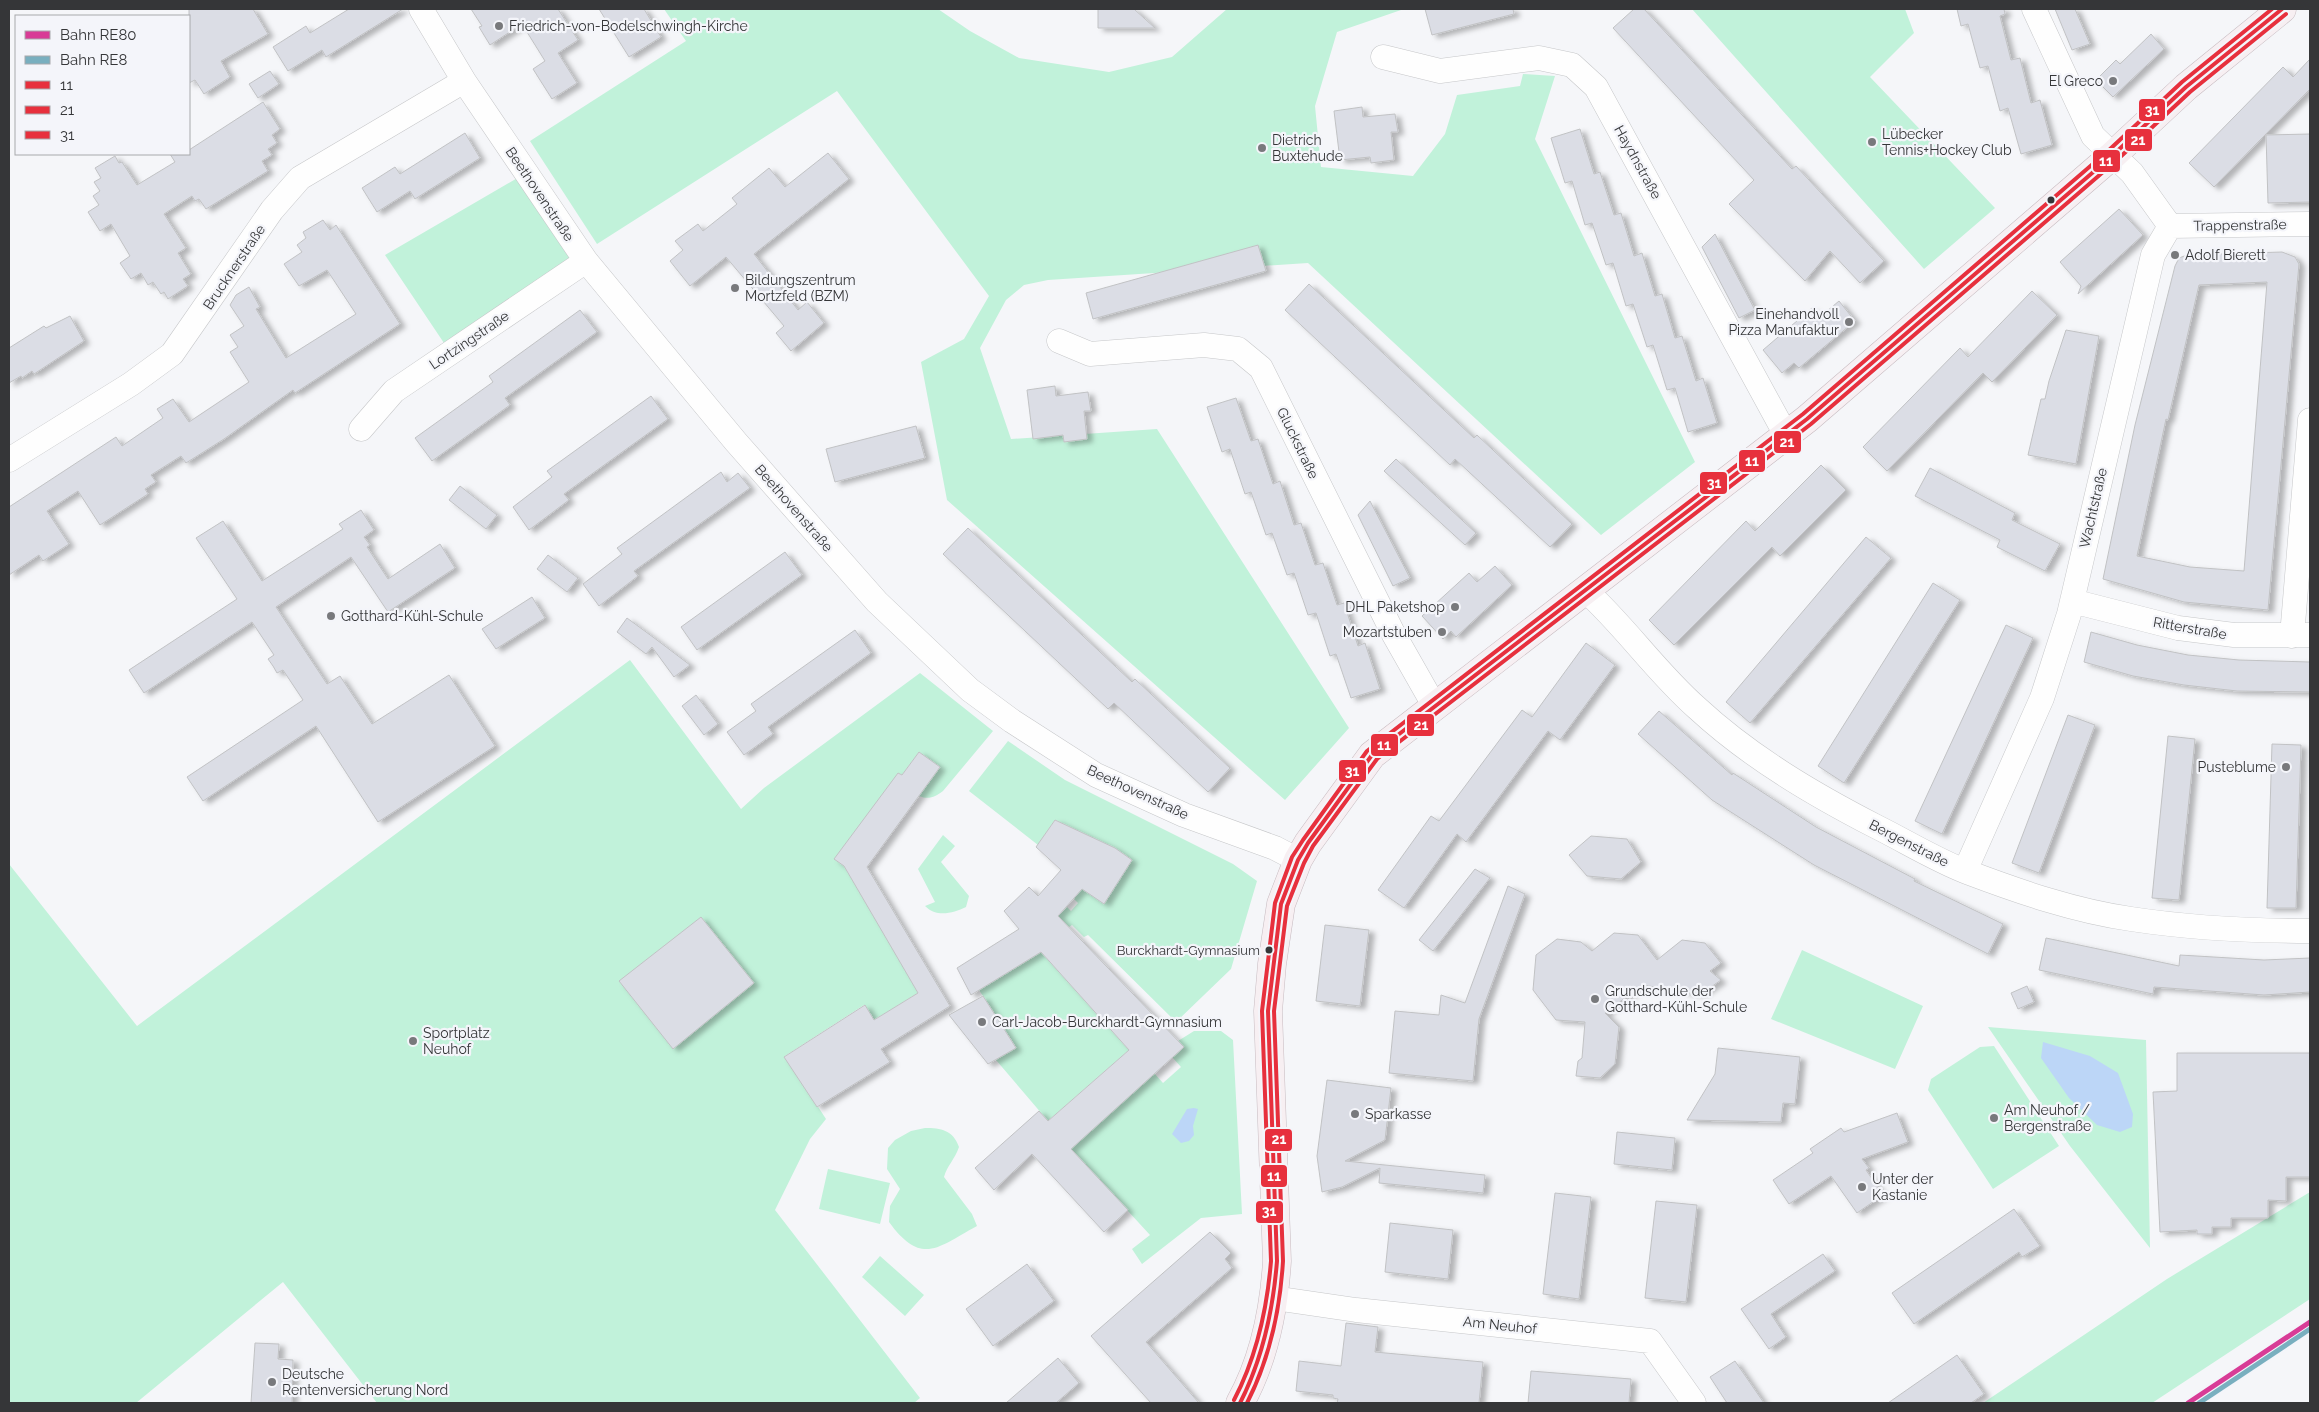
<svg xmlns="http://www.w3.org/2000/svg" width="2319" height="1412" viewBox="0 0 2319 1412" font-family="Raleway,sans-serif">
  <defs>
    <filter id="shadow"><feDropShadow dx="5.5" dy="3" stdDeviation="2.5" flood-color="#0004"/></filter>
  </defs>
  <rect width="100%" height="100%" fill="#f5f6f9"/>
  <path fill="#c1f2da" d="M664 9H938L970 31 1019 58 1109 72 1172 57 1227 9H1404L1337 32 1315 106 1321 167 1413 176 1445 134 1457 95 1520 86 1523 74 1555 76 1535 139 1695 462 1601 535 1308 263 1048 280 1024 285 1006 300 980 348 1011 439 1157 429 1349 728 1285 800 947 500 921 362 964 339 989 296 837 91 597 244 530 141 686 41Z
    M1692 9H1905L1914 33 1870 77 1995 208 1924 269Z
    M526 173 586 261 450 352 385 255Z
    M630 660 741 809 764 788 920 673 993 731 943 791C935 797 929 800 919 796L940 767 919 752 902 775 898 773 860 877 918 993 874 1020 864 1005 785 1056 826 1119 810 1139 775 1210 920 1398 914 1403H377L283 1282 136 1403H9V864L137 1026Z
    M1008 741 1065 780 1233 864 1257 881 1231 969 1176 1022 1088 935 1084 937 1072 925 1069 927 1058 916 1067 907 1071 911 1078 903 1074 899 1082 888 1104 903 1132 860 1115 848 1055 820 1038 845 969 791Z
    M943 835 955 846 941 862 969 896 966 907C953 913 937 918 925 906L935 902 918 869Z
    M1802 950 1923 1006 1895 1069 1771 1019Z
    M1041 952 1129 1050 1048 1121 996 1060 1016 1047 979 990Z
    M1988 1027 2146 1040 2150 1248 2070 1146Z
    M1194 1031H1221L1233 1040 1242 1214 1201 1218 1142 1264 1132 1249 1150 1235 1071 1149 1154 1073 1163 1083 1181 1067 1172 1057 1184 1047 1178 1041Z
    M1994 1046 2059 1146 1993 1189 1928 1090 1931 1079 1980 1047Z
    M925 1128C941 1128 953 1130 959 1147 955 1159 947 1166 944 1177L972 1214 977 1226C938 1247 922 1267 889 1222L890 1206 900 1189 887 1169 888 1148 895 1140 911 1131Z
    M828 1169 890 1183 880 1224 819 1209Z
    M2310 1192V1299L2152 1403H1983L2167 1279Z
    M880 1256 924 1295 905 1316 862 1277Z"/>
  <path fill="#bcd6f7" d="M2043 1042 2090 1056 2118 1073 2133 1114 2132 1127 2120 1132 2097 1125 2069 1098 2041 1058Z
    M1194 1108 1198 1109 1193 1126 1194 1135 1189 1141 1181 1143 1172 1134 1187 1109Z"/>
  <path fill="#dbdde5" stroke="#c1c2c4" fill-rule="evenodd" filter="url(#shadow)" d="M189 9H253L268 34 221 61 230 77 204 94 195 80 189 83Z
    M349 9H403L326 57 322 50 288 71 273 47 306 26 310 33Z
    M471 9H558L578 40 558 53 577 83 552 99 533 69 545 61 522 24 490 45 479 27 482 26Z
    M599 9H644L661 37 629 57Z
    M1098 9H1134L1155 28H1098Z
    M1425 9H1513L1514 14 1432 35Z
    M1634 9H1644L1792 169 1796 166 1884 261 1860 283 1830 251 1805 281 1729 204 1754 180 1613 28Z
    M1957 9H2004L2005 14 2000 16 2011 60 2020 58 2031 103 2040 100 2052 145 2021 154 2008 108 2000 111 1988 66 1980 68 1968 24 1961 26Z
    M2055 9H2075L2090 44 2072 50Z
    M2151 34 2164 49 2113 97 2096 80 2116 60 2120 64Z
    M2310 59V89L2214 187 2189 163 2283 67 2293 77Z
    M270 71 279 84 258 98 249 84Z
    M263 102 280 129 272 135 277 143 268 149 272 155 262 161 268 171 206 209 199 199 195 201 192 196 164 214 186 248 178 253 191 274 183 279 188 286 168 299 164 292 161 294 153 282 148 285 141 273 131 279 120 263 130 256 111 224 100 231 88 212 99 205 93 196 100 191 94 182 101 178 95 168 115 156 119 163 122 162 137 185 175 162 170 154H189V150Z
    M1362 107 1363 117 1395 114 1398 132H1391L1394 160 1371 163 1370 157 1340 160 1334 111Z
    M1580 129 1594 174 1600 172 1614 215 1621 213 1634 256 1642 253 1655 296 1662 294 1675 338 1682 336 1696 381 1703 378 1717 423 1688 432 1675 388 1667 390 1653 345 1647 347 1633 304 1626 306 1613 263 1606 265 1592 223 1585 225 1572 181 1565 183 1551 138Z
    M465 133 480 158 415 199 410 191 377 212 362 188 395 167 400 174Z
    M2310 134V202L2268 203 2266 135Z
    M828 153 849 179 754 254 798 310 807 302 824 323 791 351 776 333 784 326 726 257 690 286 670 261 683 250 675 241 698 224 703 231 737 204 732 198 769 168 785 187Z
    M2119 209 2143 235 2078 294 2081 286 2060 262Z
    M323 220 330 230 336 225 400 324 295 393 293 390 224 439 186 463 181 456 151 475 156 482 145 489 148 494 100 525 78 491 47 511 69 544 43 561 39 555 9 575V507L116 437 122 446 163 418 157 409 173 399 189 422 249 382 230 352 238 347 230 335 244 326 230 305 236 295 249 287 260 307 256 309 286 358 356 314 327 270 299 286 284 264 302 252 297 245 306 238 303 232Z
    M1715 234 1755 310 1739 318 1702 247Z
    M1258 245 1266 271 1093 319 1086 293Z
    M2282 252 2295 257 2299 264 2268 610 2184 602 2103 579 2135 425 2175 266 2179 258 2187 255ZM2267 282 2244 571 2190 567 2137 556 2166 419 2168 420 2199 285Z
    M1309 284 1474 438 1477 435 1572 524 1550 547 1455 459 1450 465 1285 310Z
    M2032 291 2057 315 1992 382 1983 373 1887 471 1863 447 1960 348 1968 357Z
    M1839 301 1855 321 1799 368 1794 363 1782 373 1763 350 1812 308 1820 317Z
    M580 310 597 332 505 398 510 405 432 461 415 438 493 382 489 376Z
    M70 316 84 341 34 374 32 371 22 378 21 376 9 383V348L44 326 46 328Z
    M2066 330 2099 336 2076 464 2028 455 2041 399H2045L2049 381Z
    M1055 386 1056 396 1088 392 1091 411H1084L1087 439 1064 442 1063 435 1033 439 1027 390Z
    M651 396 668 419 564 494 569 500 529 530 513 507 552 477 547 471Z
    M1236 398 1251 441 1258 439 1273 484 1280 481 1294 525 1301 523 1315 565 1323 563 1337 605 1344 603 1358 646 1365 643 1380 689 1351 698 1336 654 1330 656 1316 613 1308 615 1294 573 1287 575 1272 533 1266 535 1251 492 1245 494 1230 449 1222 452 1207 407Z
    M916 426 925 458 835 482 826 449Z
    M1396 459 1476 533 1465 545 1384 471Z
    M1821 465 1846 490 1780 556 1772 547 1674 645 1649 620 1746 521 1755 531Z
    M1930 468 2015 513 2012 520 2060 544 2045 571 1997 547 2000 540 1915 496Z
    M721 472 727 482 738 473 750 488 634 571 638 576 599 606 583 584 622 554 617 548Z
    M460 486 497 515 486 529 449 500Z
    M1370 501 1410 578 1393 586 1358 515Z
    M361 510 374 530 364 537 370 545 367 547 388 579 440 544 455 568 388 612 351 557 276 607 327 684 340 676 372 724 449 675 495 746 378 822 316 726 203 801 187 777 303 700 283 670 277 673 273 666 268 659 274 655 252 622 144 693 129 670 237 599 196 538 223 521 262 581 343 529 339 524Z
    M968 528 1132 682 1135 679 1230 768 1208 792 1114 703 1108 709 943 554Z
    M1866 537 1891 558 1750 723 1726 702Z
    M785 552 802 575 697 650 681 627Z
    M548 555 578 578 567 592 537 569Z
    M1495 566 1512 585 1456 637 1451 631 1443 639 1422 616 1469 573 1477 582Z
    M1933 583 1960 600 1844 783 1818 766Z
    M532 597 545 618 496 649 482 629Z
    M627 618 657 640 690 665 674 677 652 647 646 654 617 632Z
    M2006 625 2033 638 1942 834 1915 821Z
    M855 630 871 653 768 727 773 734 744 755 727 732 756 711 751 704Z
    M2091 632 2137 645 2188 655 2239 660 2310 662V692L2237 691 2184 685 2133 676 2084 662Z
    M1586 643 1615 665 1560 740 1548 731 1466 842 1457 834 1404 908 1378 890 1431 816 1439 821 1522 710 1532 717Z
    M696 695 718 724 704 735 682 706Z
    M1659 711 1732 775 1733 773 1816 827 1915 879 1914 881 2003 924 1988 954 1814 865 1712 800 1638 734Z
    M2068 715 2095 725 2039 873 2012 863Z
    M2168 736 2195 739 2179 900 2152 898Z
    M2272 744 2301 745 2296 908H2267Z
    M919 752 940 767 867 867 950 1006 881 1049 890 1062 817 1107 784 1057 865 1005 874 1020 918 993 844 866 834 859 898 773 902 775Z
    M1055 820 1115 848 1132 860 1104 904 1082 889 1058 916 1184 1047 1071 1149 1128 1210 1104 1232 1032 1154 994 1190 975 1168 1039 1111 1048 1121 1129 1050 1041 952 971 995 957 968 1019 929 1004 911 1029 887 1038 896 1061 870 1036 847Z
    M1591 836 1627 839 1641 862 1621 879 1587 876 1569 855Z
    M1475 869 1490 878 1433 951 1419 940Z
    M1508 886 1525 894 1479 1019 1473 1081 1389 1073 1395 1011 1439 1015 1441 995 1465 1003Z
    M701 917 754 983 673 1049 619 981Z
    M1325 925 1369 930 1360 1006 1316 1001Z
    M1614 933 1638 935 1657 960 1682 940 1705 943 1721 963 1710 971 1721 980 1701 994 1642 985 1605 1013 1619 1027 1615 1064 1600 1078 1576 1076 1578 1061 1582 1058 1585 1022 1556 1020 1533 990 1536 955 1557 939 1581 942 1592 951Z
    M2046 938 2179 966 2180 955 2264 960 2310 958V992L2264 995 2154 987 2153 994 2039 970Z
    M2027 986 2034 1002 2018 1009 2011 993Z
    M983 996 1016 1048 988 1064 949 1015Z
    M1718 1048 1800 1057 1795 1104 1783 1103 1781 1122 1687 1120 1715 1074Z
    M2177 1053H2310V1177H2286V1201L2268 1200V1218H2231V1227H2212V1234H2197V1230L2160 1232 2153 1092 2177 1091Z
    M1327 1080 1391 1088 1385 1140 1345 1161 1485 1175 1483 1193 1379 1183 1380 1168 1342 1187 1322 1192 1317 1156Z
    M1897 1113 1908 1142 1862 1159 1869 1168 1866 1170 1883 1195 1857 1213 1831 1176 1789 1204 1773 1180 1813 1153 1810 1149 1841 1128 1844 1132Z
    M1617 1132 1675 1138 1672 1170 1614 1164Z
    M1555 1193 1591 1197 1579 1299 1543 1294Z
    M1656 1201 1697 1205 1686 1302 1645 1298Z
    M2014 1209 2040 1246 2022 1257 2019 1252 1914 1324 1892 1293Z
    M1390 1223 1453 1230 1448 1279 1385 1272Z
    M1210 1232 1231 1253 1225 1259 1232 1268 1146 1342 1199 1403H1151L1091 1336Z
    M1823 1254 1835 1271 1771 1314 1786 1337 1769 1349 1741 1309Z
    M1027 1264 1054 1301 993 1346 966 1309Z
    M1346 1323 1378 1327 1375 1352 1483 1362 1479 1403H1337L1338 1399 1333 1398V1395L1296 1391 1299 1361 1341 1366Z
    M255 1343 279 1344 278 1359 293 1360 292 1403H251Z
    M1957 1355 1984 1394 1971 1403H1888Z
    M1058 1358 1079 1383 1056 1403H1006Z
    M1735 1361 1764 1403H1727L1710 1377Z
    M1531 1371 1631 1379 1629 1403H1528Z"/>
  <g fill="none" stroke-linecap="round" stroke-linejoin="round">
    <defs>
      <path id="minor" d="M421 9 464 81 586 261 736 442 877 602 970 690 1012 721 1096 775 1184 815 1275 848 1298 860
        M2034 9 2093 136 2132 173 2170 226
        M1383 57 1440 71 1539 58 1572 65 1596 87 1786 435
        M2170 226 2310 224
        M1059 341 1090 354 1204 345 1238 349 1261 368 1393 633 1435 707
        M361 429 394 391 586 261
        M9 460 131 384 172 354 272 210 300 178 464 81
        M1585 590C1625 626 1656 672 1697 708 1750 757 1813 794 1877 827 1907 842 1936 860 1967 872 2020 892 2075 911 2131 919 2190 928 2251 931 2310 931
        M2072 601 2178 628 2234 635H2310
        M2292 636 2310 420
        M1965 871 2042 698 2069 614 2153 255 2170 226
        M1274 1298 1356 1310 1650 1341 1694 1403"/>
      <path id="major" d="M1240 1403C1264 1360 1274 1310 1277 1261L1268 1011 1272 964 1281 904 1298 860 1308 843 1372 755 1807 419 2113 155 2186 87 2282 9"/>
    </defs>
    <use href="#minor" stroke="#c6c7c9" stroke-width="25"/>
    <use href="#major" stroke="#c7bbc0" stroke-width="29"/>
    <use href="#minor" stroke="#fefefe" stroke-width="24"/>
    <use href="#major" stroke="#f7eff2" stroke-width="28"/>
    <defs>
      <path id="bus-1" d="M1240 1403C1263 1358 1273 1311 1277 1261L1268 1011 1281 904 1298 860 1308 843 1372 755 1807 419 2113 155 2186 87 2282 9"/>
      <path id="bus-2" d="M1247 1403C1270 1358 1280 1311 1283 1261L1274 1011 1287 906 1304 863 1313 846 1377 759 1811 424 2117 160 2190 92 2286 14"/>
      <path id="bus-3" d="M1234 1400C1257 1356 1267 1310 1271 1261L1262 1011 1275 903 1292 857 1303 840 1367 751 1803 414 2109 150 2182 82 2272 9"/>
    </defs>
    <use href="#bus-1" stroke="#f4f5fa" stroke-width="8"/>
    <use href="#bus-2" stroke="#f4f5fa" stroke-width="8"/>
    <use href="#bus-3" stroke="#f4f5fa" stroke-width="8"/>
    <use href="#bus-1" stroke="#e7303d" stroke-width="4"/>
    <use href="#bus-2" stroke="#e7303d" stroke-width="4"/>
    <use href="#bus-3" stroke="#e7303d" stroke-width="4"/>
    <defs>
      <path id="rail-1" d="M2188 1403 2310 1322"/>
      <path id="rail-2" d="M2199 1403 2310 1329"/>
    </defs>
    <use href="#rail-1" stroke="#f4f5fa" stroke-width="9"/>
    <use href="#rail-2" stroke="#f4f5fa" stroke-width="9"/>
    <use href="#rail-1" stroke="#d83c96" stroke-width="5"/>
    <use href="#rail-2" stroke="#79afbf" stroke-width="5"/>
  </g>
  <g fill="#78797c" stroke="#f4f5fa" stroke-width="2">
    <circle cx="499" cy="26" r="5"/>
    <circle cx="2113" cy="81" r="5"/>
    <circle cx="1872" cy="142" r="5"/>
    <circle cx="1262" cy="148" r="5"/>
    <circle cx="2175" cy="255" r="5"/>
    <circle cx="735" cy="288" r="5"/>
    <circle cx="1849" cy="322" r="5"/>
    <circle cx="1455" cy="607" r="5"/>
    <circle cx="331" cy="616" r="5"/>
    <circle cx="1442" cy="632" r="5"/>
    <circle cx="2286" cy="767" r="5"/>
    <circle cx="1595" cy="999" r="5"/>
    <circle cx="982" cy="1022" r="5"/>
    <circle cx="413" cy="1041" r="5"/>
    <circle cx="1355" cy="1114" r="5"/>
    <circle cx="1994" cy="1118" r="5"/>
    <circle cx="1862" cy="1187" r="5"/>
    <circle cx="272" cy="1382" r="5"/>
  </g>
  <g fill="#353638" stroke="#f4f5fa" stroke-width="2">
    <circle cx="2051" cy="200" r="4.5"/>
    <circle cx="1269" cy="950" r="4.5"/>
  </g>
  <g text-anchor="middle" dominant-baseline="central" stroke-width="4.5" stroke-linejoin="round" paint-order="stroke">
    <g font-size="13" fill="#353638" stroke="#f4f5fa" text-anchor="end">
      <text x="1260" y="950">Burckhardt-Gymnasium</text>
    </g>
    <g font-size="14" fill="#353638" stroke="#f4f5fa" text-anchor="start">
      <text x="509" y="26">Friedrich-von-Bodelschwingh-Kirche</text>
      <text x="2103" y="81" text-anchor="end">El Greco</text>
      <text x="1882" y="134">Lübecker<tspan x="1882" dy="16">Tennis+Hockey Club</tspan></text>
      <text x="1272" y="140">Dietrich<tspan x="1272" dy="16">Buxtehude</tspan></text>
      <text x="2185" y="255">Adolf Bierett</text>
      <text x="745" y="280">Bildungszentrum<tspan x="745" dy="16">Mortzfeld (BZM)</tspan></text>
      <text x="1839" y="314" text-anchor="end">Einehandvoll<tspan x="1839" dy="16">Pizza Manufaktur</tspan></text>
      <text x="1445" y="607" text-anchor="end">DHL Paketshop</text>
      <text x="341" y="616">Gotthard-Kühl-Schule</text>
      <text x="1432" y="632" text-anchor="end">Mozartstuben</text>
      <text x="2276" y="767" text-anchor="end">Pusteblume</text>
      <text x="1605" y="991">Grundschule der<tspan x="1605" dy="16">Gotthard-Kühl-Schule</tspan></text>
      <text x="992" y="1022">Carl-Jacob-Burckhardt-Gymnasium</text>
      <text x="423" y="1033">Sportplatz<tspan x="423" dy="16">Neuhof</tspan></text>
      <text x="2004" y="1110">Am Neuhof /<tspan x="2004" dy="16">Bergenstraße</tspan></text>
      <text x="1365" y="1114">Sparkasse</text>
      <text x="1872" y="1179">Unter der<tspan x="1872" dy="16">Kastanie</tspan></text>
      <text x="282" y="1374">Deutsche<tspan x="282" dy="16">Rentenversicherung Nord</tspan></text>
    </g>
    <g font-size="14" fill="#353638" stroke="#f4f5fa">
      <text transform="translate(1638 162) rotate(61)">Haydnstraße</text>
      <text transform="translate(540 194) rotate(56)">Beethovenstraße</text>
      <text transform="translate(2240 225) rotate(-1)">Trappenstraße</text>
      <text transform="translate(234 267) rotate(-56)">Brucknerstraße</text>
      <text transform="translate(469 340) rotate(-34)">Lortzingstraße</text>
      <text transform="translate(1298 443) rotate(64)">Gluckstraße</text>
      <text transform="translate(794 508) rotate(49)">Beethovenstraße</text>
      <text transform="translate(2093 508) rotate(-77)">Wachtstraße</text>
      <text transform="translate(2190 628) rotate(10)">Ritterstraße</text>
      <text transform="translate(1138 792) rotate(25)">Beethovenstraße</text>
      <text transform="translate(1909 843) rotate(27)">Bergenstraße</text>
      <text transform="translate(1500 1325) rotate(6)">Am Neuhof</text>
    </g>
  </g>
  <g stroke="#f4f5fa" stroke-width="2">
    <rect x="2138" y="98" width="28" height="24" rx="5" fill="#e7303d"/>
    <rect x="2124" y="128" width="29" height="24" rx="5" fill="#e7303d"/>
    <rect x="2092" y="149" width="29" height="24" rx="5" fill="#e7303d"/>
    <rect x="1773" y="430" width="29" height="24" rx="5" fill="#e7303d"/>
    <rect x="1738" y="449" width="28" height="24" rx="5" fill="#e7303d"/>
    <rect x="1699" y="471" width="29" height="24" rx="5" fill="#e7303d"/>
    <rect x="1406" y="713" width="29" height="24" rx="5" fill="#e7303d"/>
    <rect x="1370" y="733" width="29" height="24" rx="5" fill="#e7303d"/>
    <rect x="1338" y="759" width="29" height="24" rx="5" fill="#e7303d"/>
    <rect x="1264" y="1128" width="29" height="24" rx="5" fill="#e7303d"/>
    <rect x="1260" y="1164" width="28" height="24" rx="5" fill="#e7303d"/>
    <rect x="1255" y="1200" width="29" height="24" rx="5" fill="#e7303d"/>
  </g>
  <g font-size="14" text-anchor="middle" font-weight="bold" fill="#fff">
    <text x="2152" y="115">31</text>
    <text x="2138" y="145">21</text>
    <text x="2106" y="166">11</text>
    <text x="1787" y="447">21</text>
    <text x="1752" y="466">11</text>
    <text x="1714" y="488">31</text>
    <text x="1421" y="730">21</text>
    <text x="1384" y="750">11</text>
    <text x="1352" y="776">31</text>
    <text x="1279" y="1144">21</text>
    <text x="1274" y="1181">11</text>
    <text x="1269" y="1216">31</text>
  </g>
  <rect width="2319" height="1412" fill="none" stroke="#353638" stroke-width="20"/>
  <rect x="15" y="15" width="175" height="140" fill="#f4f5fa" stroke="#a8a9ac"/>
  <rect x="25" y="31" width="25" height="8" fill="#d83c96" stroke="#a8a9ac"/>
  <text x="60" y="40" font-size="15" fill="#353638">Bahn RE80</text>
  <rect x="25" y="56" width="25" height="8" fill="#79afbf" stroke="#a8a9ac"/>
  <text x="60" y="65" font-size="15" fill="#353638">Bahn RE8</text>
  <rect x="25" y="81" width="25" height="8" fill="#e7303d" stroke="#a8a9ac"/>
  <text x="60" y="90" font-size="15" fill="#353638">11</text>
  <rect x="25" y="106" width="25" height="8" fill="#e7303d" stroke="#a8a9ac"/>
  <text x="60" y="115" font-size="15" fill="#353638">21</text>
  <rect x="25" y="131" width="25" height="8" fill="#e7303d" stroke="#a8a9ac"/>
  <text x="60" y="140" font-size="15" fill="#353638">31</text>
</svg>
